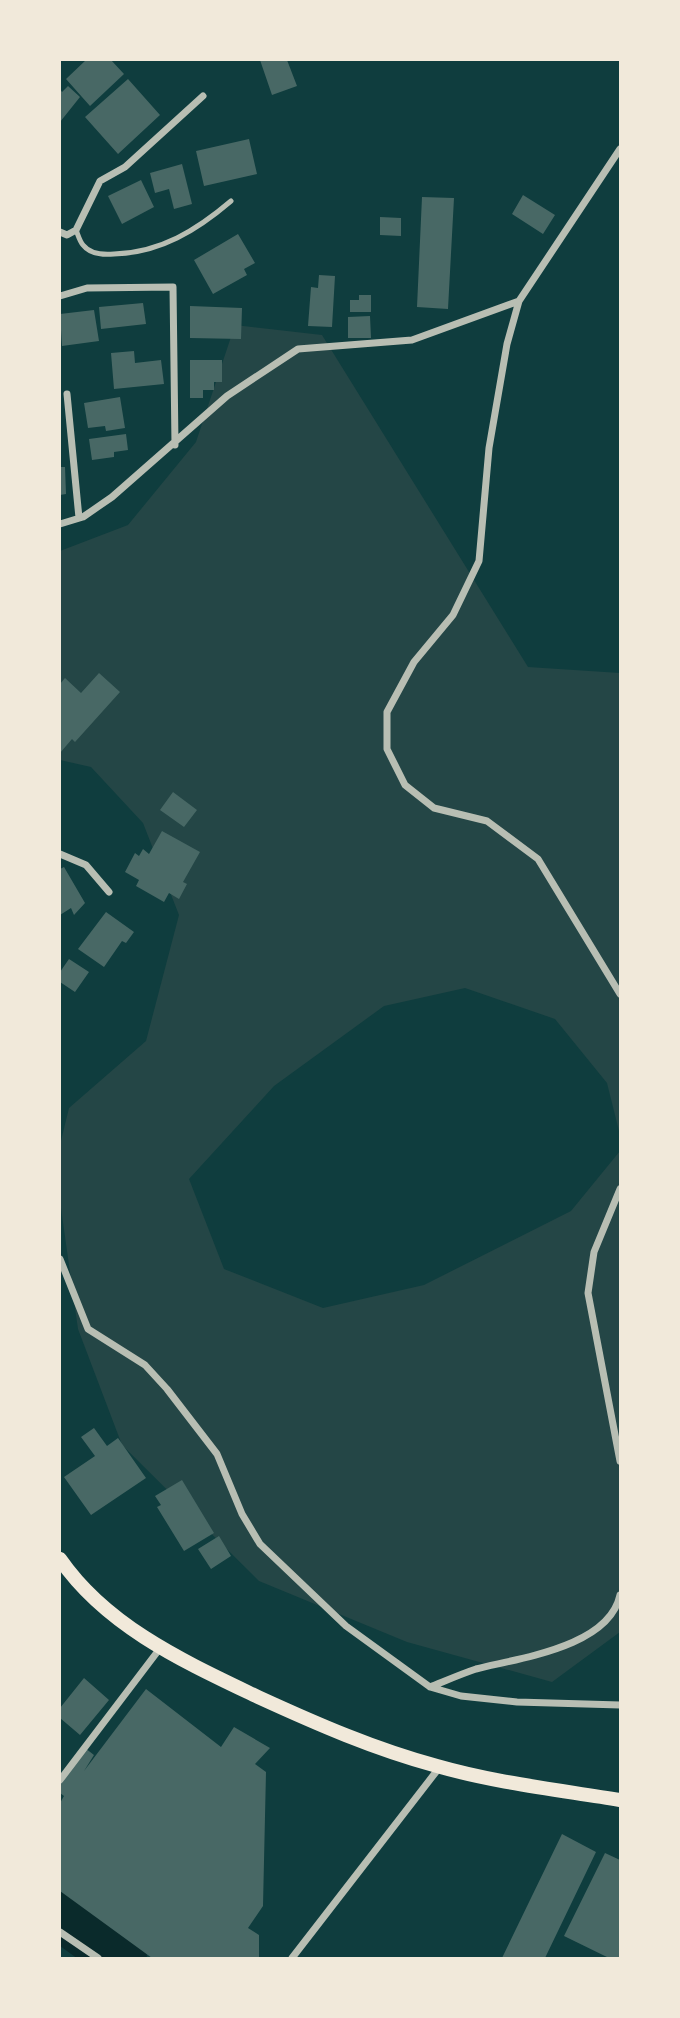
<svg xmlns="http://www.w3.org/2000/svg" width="680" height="2018" viewBox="0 0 680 2018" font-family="Commissioner,sans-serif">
  <rect width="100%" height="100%" fill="#0f3d3e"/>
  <path fill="#244646" d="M235 325 322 335 528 667 620 673V1135L607 1083 555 1019 465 988 384 1006 274 1086 189 1179 224 1269 323 1308 424 1285 571 1211 620 1151V1632L552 1682 407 1642 259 1581 122 1445 78 1329 60 1201V1145L69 1108 146 1041 179 915 143 823 91 767 60 760V551L128 525 196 442Z"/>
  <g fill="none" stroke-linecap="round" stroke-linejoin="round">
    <path stroke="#0a2a2b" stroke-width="52" d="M60 1914 121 1958"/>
  </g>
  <path fill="#486865" d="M86 60H111L124 74 90 106 66 79Z
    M260 60H287L297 86 272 95Z
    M128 79 160 115 118 154 85 117Z
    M68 86 80 97 60 122V89L62 92Z
    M249 139 257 174 204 186 196 151Z
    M182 164 192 204 174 209 169 189 155 193 150 173Z
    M141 180 154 207 122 224 108 196Z
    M523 195 555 215 543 234 512 214Z
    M422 197 454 198 448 309 417 307Z
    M380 217 401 218V236L380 235Z
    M238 234 255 263 244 269 247 275 213 294 194 260Z
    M319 275 335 276 332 327 308 326 311 287 318 288Z
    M359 295H371V312H350V300H359Z
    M143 303 146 324 101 329 99 307Z
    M190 306 242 308 241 339 190 338Z
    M94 310 99 341 62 346 60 314Z
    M370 316 371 338H348V317Z
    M134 351 135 363 161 360 164 384 114 389 111 353Z
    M190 360H222V382H214V390H203V398H190Z
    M120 397 125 428 106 431 105 426 88 428 84 403Z
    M126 434 128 450 114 452V457L92 460 89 439Z
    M60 467H65L66 494 60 495Z
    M99 673 120 692 75 742 72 739 60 753V684L65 678 81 693Z
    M173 792 197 810 184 827 160 810Z
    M162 831 200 852 183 882 187 884 179 899 169 893 164 902 136 886 139 880 125 872 135 853 139 856 143 849 149 854Z
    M64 867 85 903 74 915 71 908 60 915V869Z
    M106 912 134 932 126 943 122 941 104 967 78 949Z
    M69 959 89 972 75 992 60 982V972Z
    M94 1428 107 1446 118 1438 146 1478 91 1515 64 1477 95 1456 81 1437Z
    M182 1480 214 1533 184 1551 157 1507 161 1505 155 1496Z
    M219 1536 231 1556 211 1569 198 1549Z
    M84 1678 109 1700 80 1735 60 1718V1708Z
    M146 1689 221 1747 234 1727 270 1748 255 1764 266 1772 263 1906 248 1928 259 1935V1958H152L60 1891V1803L64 1796 60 1793V1783L85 1748 94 1755 84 1771Z
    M562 1834 596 1852 545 1958H502Z
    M605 1853 620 1860V1958H609L564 1936Z"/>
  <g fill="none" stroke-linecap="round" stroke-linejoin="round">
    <path stroke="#b8beb3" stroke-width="5" d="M76 230C78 235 80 242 83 245 90 254 103 255 114 254 160 253 197 230 231 201"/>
    <path stroke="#b8beb3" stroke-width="7" d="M620 149 519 301 507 344 489 448 479 561 453 615 414 662 387 712V749L405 785 434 808 487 821 538 859 620 994
      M60 232 67 235 76 230 100 181 125 167 203 96
      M60 296 87 288 173 287 175 445
      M67 394 79 518
      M60 524 83 517 112 497 227 396 298 349 412 340 519 301
      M60 854 86 865 109 892
      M620 1189 594 1252 588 1293 620 1461
      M60 1259 88 1329 145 1365 167 1389 217 1454 242 1514 260 1544 346 1626 430 1687 461 1696 517 1702 620 1705
      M430 1687C445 1681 461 1674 476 1669 519 1658 609 1647 620 1595
      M60 1780 161 1647
      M60 1932 98 1958
      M292 1958 439 1768"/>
    <path stroke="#f1e9da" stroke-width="14" d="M60 1559C107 1627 185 1662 258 1697 317 1724 374 1749 437 1766 496 1783 560 1790 620 1800"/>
  </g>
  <rect width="680" height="2018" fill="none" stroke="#f1e9da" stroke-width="122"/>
</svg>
